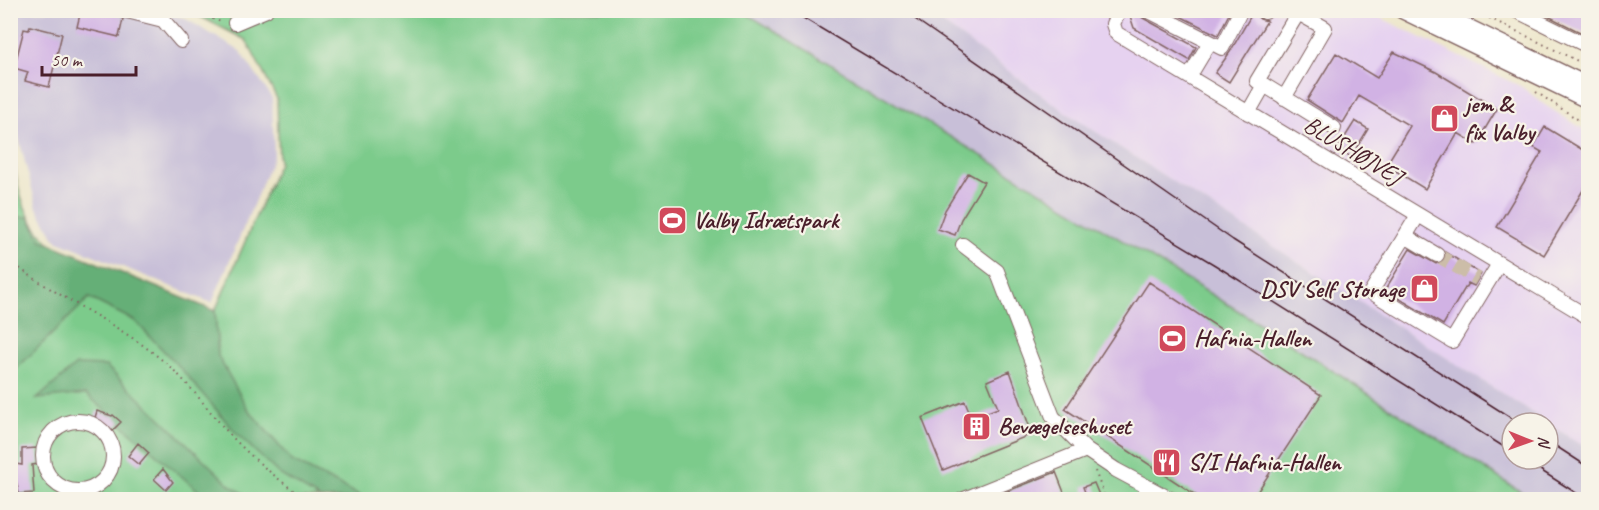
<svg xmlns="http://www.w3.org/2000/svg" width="1599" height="510" viewBox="0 0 1599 510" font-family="Caveat,sans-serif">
  <rect width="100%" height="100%" fill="#f7f3e8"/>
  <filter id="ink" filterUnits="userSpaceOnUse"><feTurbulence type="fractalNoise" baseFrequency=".0167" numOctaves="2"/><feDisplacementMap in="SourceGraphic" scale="12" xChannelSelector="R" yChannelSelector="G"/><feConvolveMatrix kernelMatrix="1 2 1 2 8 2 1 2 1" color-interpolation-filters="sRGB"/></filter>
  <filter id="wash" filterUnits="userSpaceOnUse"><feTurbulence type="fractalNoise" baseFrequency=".008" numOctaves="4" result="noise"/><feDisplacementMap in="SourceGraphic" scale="24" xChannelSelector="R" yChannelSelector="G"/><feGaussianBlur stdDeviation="1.35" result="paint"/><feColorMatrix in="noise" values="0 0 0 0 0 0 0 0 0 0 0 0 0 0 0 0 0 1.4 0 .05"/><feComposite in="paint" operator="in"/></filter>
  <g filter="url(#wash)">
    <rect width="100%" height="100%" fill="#ece5c7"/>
    <path fill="#e6d2f0" d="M925 11H1367L1522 87 1545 105 1588 132V449L1068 114Z"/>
    <path fill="#c8bfd8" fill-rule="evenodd" d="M11 11H156L184 18 240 51 272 98 274 155 212 303 56 240 37 208 11 109Z
      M742 11H925L1068 114 1588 449V499H1532L1257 322ZM1512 423H1548V459H1512Z"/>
    <path fill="#7ccb8b" stroke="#63755b" stroke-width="1.5" d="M176 11H742L1257 322 1532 499 367 500 301 466 346 499H11L10 138C18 186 19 221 61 252L217 344 215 311 279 163 277 99 246 40 197 15Z"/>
    <path fill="#65af77" stroke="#586751" stroke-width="1.5" d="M11 217H29L41 240 215 311 218 356 248 409 292 461 367 499H320L279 474 236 433 183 371 135 321 89 298 11 374Z
      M76 365 106 366 231 486 253 499H212L201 493 86 394 37 399Z"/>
    <g id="blocks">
      <path fill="#d1b2e4" d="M81 10H96L116 15 123 19 119 37 77 27Z
        M1128 10H1133L1143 18 1196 47 1189 60 1134 28Z
        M1168 10H1231L1218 35Z
        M1536 10H1580L1588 15V36Z
        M1253 12 1260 19 1267 21 1229 82 1215 73 1230 52Z
        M30 26 62 34 49 87 25 81 28 72 14 68 24 29 29 30Z
        M1394 52 1436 72 1497 109 1476 144 1458 133 1425 189 1386 165 1410 126 1359 96 1343 123 1307 100 1336 53 1377 78Z
        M1355 121 1368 129 1351 157 1338 148Z
        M1545 127 1588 153V182L1544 255 1497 227 1542 152 1533 147Z
        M968 173 984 182 961 219 955 235 938 229 945 210Z
        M1410 249 1436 264 1444 260 1445 252 1481 274 1474 286 1468 283 1443 325 1385 290Z
        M1149 282 1321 395 1252 500H1203L1065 409Z
        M1010 371 1032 434 943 470 922 418 965 401 972 418 998 408 987 381Z
        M97 411 112 416 113 415 121 422 111 432 103 425 94 421Z
        M138 443 149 453 139 465 128 456Z
        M37 448 39 464 32 465 34 493 19 494 16 480H14L16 464 22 465V449Z
        M163 469 173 482 166 490 154 479Z
        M1056 472 1067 500H988V499Z
        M1094 483 1101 500H1088L1083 487Z"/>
    </g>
  </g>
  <g filter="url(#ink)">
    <use href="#blocks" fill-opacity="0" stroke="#836462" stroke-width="1.5"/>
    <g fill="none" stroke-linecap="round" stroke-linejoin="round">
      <path stroke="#ccbda8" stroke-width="14" stroke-dasharray="14 7" stroke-linecap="butt" d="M1437 255 1478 279"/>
      <defs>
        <path id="minor" d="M123 10 163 20 181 41
          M1119 10 1113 24 1116 33 1588 317
          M1147 10 1222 48 1241 10
          M1262 10 1265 12
          M1515 10 1588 46
          M235 23 266 10
          M1189 77 1210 42
          M1264 85 1334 128
          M1248 113 1264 85 1257 81 1298 13 1325 28 1284 98
          M1418 215 1371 292 1452 341 1499 264
          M1405 236 1437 255
          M963 245 997 271 1053 417 1086 450
          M43 456a35 35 0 1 1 70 0a35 35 0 1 1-70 0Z
          M962 500 1086 450 1116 470 1172 500"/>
        <path id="major" d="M1402 10 1588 100
          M1432 10 1588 86"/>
      </defs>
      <use href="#minor" stroke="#836462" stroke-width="16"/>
      <use href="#major" stroke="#836462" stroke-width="19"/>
      <path stroke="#836462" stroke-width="2" stroke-dasharray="1.5 4.5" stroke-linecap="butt" d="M190 10 221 22
        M1473 10 1588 66
        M1536 92 1588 126
        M10 261C60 300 120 323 168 365 194 388 214 419 239 444 259 464 282 482 306 500
        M1095 471 1106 500"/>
      <use href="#minor" stroke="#fff" stroke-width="14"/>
      <use href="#major" stroke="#fff" stroke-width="16"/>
      <path stroke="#4a1f2b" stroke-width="1.5" d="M790 10 1215 265 1512 452
        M902 10 1233 240 1519 423
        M1548 441 1588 467
        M1523 459 1587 500"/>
    </g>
  </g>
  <defs>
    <symbol id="shop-square" viewBox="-11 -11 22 22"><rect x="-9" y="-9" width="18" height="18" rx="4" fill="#d1495b" stroke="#f7f3e8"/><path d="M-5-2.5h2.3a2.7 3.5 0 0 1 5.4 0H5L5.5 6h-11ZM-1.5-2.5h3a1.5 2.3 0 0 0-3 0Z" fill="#fff"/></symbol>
    <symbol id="stadium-square" viewBox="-11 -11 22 22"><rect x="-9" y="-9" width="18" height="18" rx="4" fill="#d1495b" stroke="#f7f3e8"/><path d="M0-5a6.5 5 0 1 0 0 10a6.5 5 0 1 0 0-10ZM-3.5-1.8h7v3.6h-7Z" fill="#fff"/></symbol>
    <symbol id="building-square" viewBox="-11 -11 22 22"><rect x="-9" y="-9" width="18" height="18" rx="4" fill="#d1495b" stroke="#f7f3e8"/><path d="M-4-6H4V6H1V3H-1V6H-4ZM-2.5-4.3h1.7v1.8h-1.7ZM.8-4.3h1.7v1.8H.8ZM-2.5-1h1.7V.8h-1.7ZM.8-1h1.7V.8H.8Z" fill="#fff"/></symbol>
    <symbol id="restaurant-square" viewBox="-11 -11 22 22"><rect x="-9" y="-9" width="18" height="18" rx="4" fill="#d1495b" stroke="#f7f3e8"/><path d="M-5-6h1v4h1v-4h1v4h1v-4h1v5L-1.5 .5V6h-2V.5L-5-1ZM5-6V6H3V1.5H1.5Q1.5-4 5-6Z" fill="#fff"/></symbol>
  </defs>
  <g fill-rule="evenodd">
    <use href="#shop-square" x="1428" y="102" width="33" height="33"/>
    <use href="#stadium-square" x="656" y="204" width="33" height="33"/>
    <use href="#shop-square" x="1408" y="272" width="33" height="33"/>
    <use href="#stadium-square" x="1156" y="322" width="33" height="33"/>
    <use href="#building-square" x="960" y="410" width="33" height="33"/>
    <use href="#restaurant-square" x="1150" y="446" width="33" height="33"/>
  </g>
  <g text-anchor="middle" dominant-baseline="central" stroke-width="4.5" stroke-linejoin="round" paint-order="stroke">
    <g font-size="24" font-weight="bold" fill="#4a1f2b" stroke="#f7f3e8" text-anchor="start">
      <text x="1465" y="104">jem &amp;<tspan x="1465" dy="28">fix Valby</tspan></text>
      <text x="693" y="220">Valby Idrætspark</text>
      <text x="1404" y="289" text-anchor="end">DSV Self Storage</text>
      <text x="1194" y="338">Hafnia-Hallen</text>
      <text x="998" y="426">Bevægelseshuset</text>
      <text x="1188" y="462">S/I Hafnia-Hallen</text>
    </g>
    <g font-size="24" fill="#4a1f2b" stroke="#f7f3e8">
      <text transform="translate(1353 150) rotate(31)">BLUSHØJVEJ</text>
    </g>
  </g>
  <rect width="1599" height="510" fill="none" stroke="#f7f3e8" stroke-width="36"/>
  <g transform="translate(1530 441) rotate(91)"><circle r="28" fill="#f7f3e8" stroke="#b29e9c" stroke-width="1.5"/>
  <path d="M0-4.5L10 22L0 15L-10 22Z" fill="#d1495b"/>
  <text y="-9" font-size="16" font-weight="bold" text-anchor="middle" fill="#4a1f2b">N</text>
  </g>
  <path d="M42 66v9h94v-9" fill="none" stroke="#4a1f2b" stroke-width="3"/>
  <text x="51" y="66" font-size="18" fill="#4a1f2b" stroke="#f7f3e8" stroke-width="4.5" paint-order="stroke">50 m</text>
</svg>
